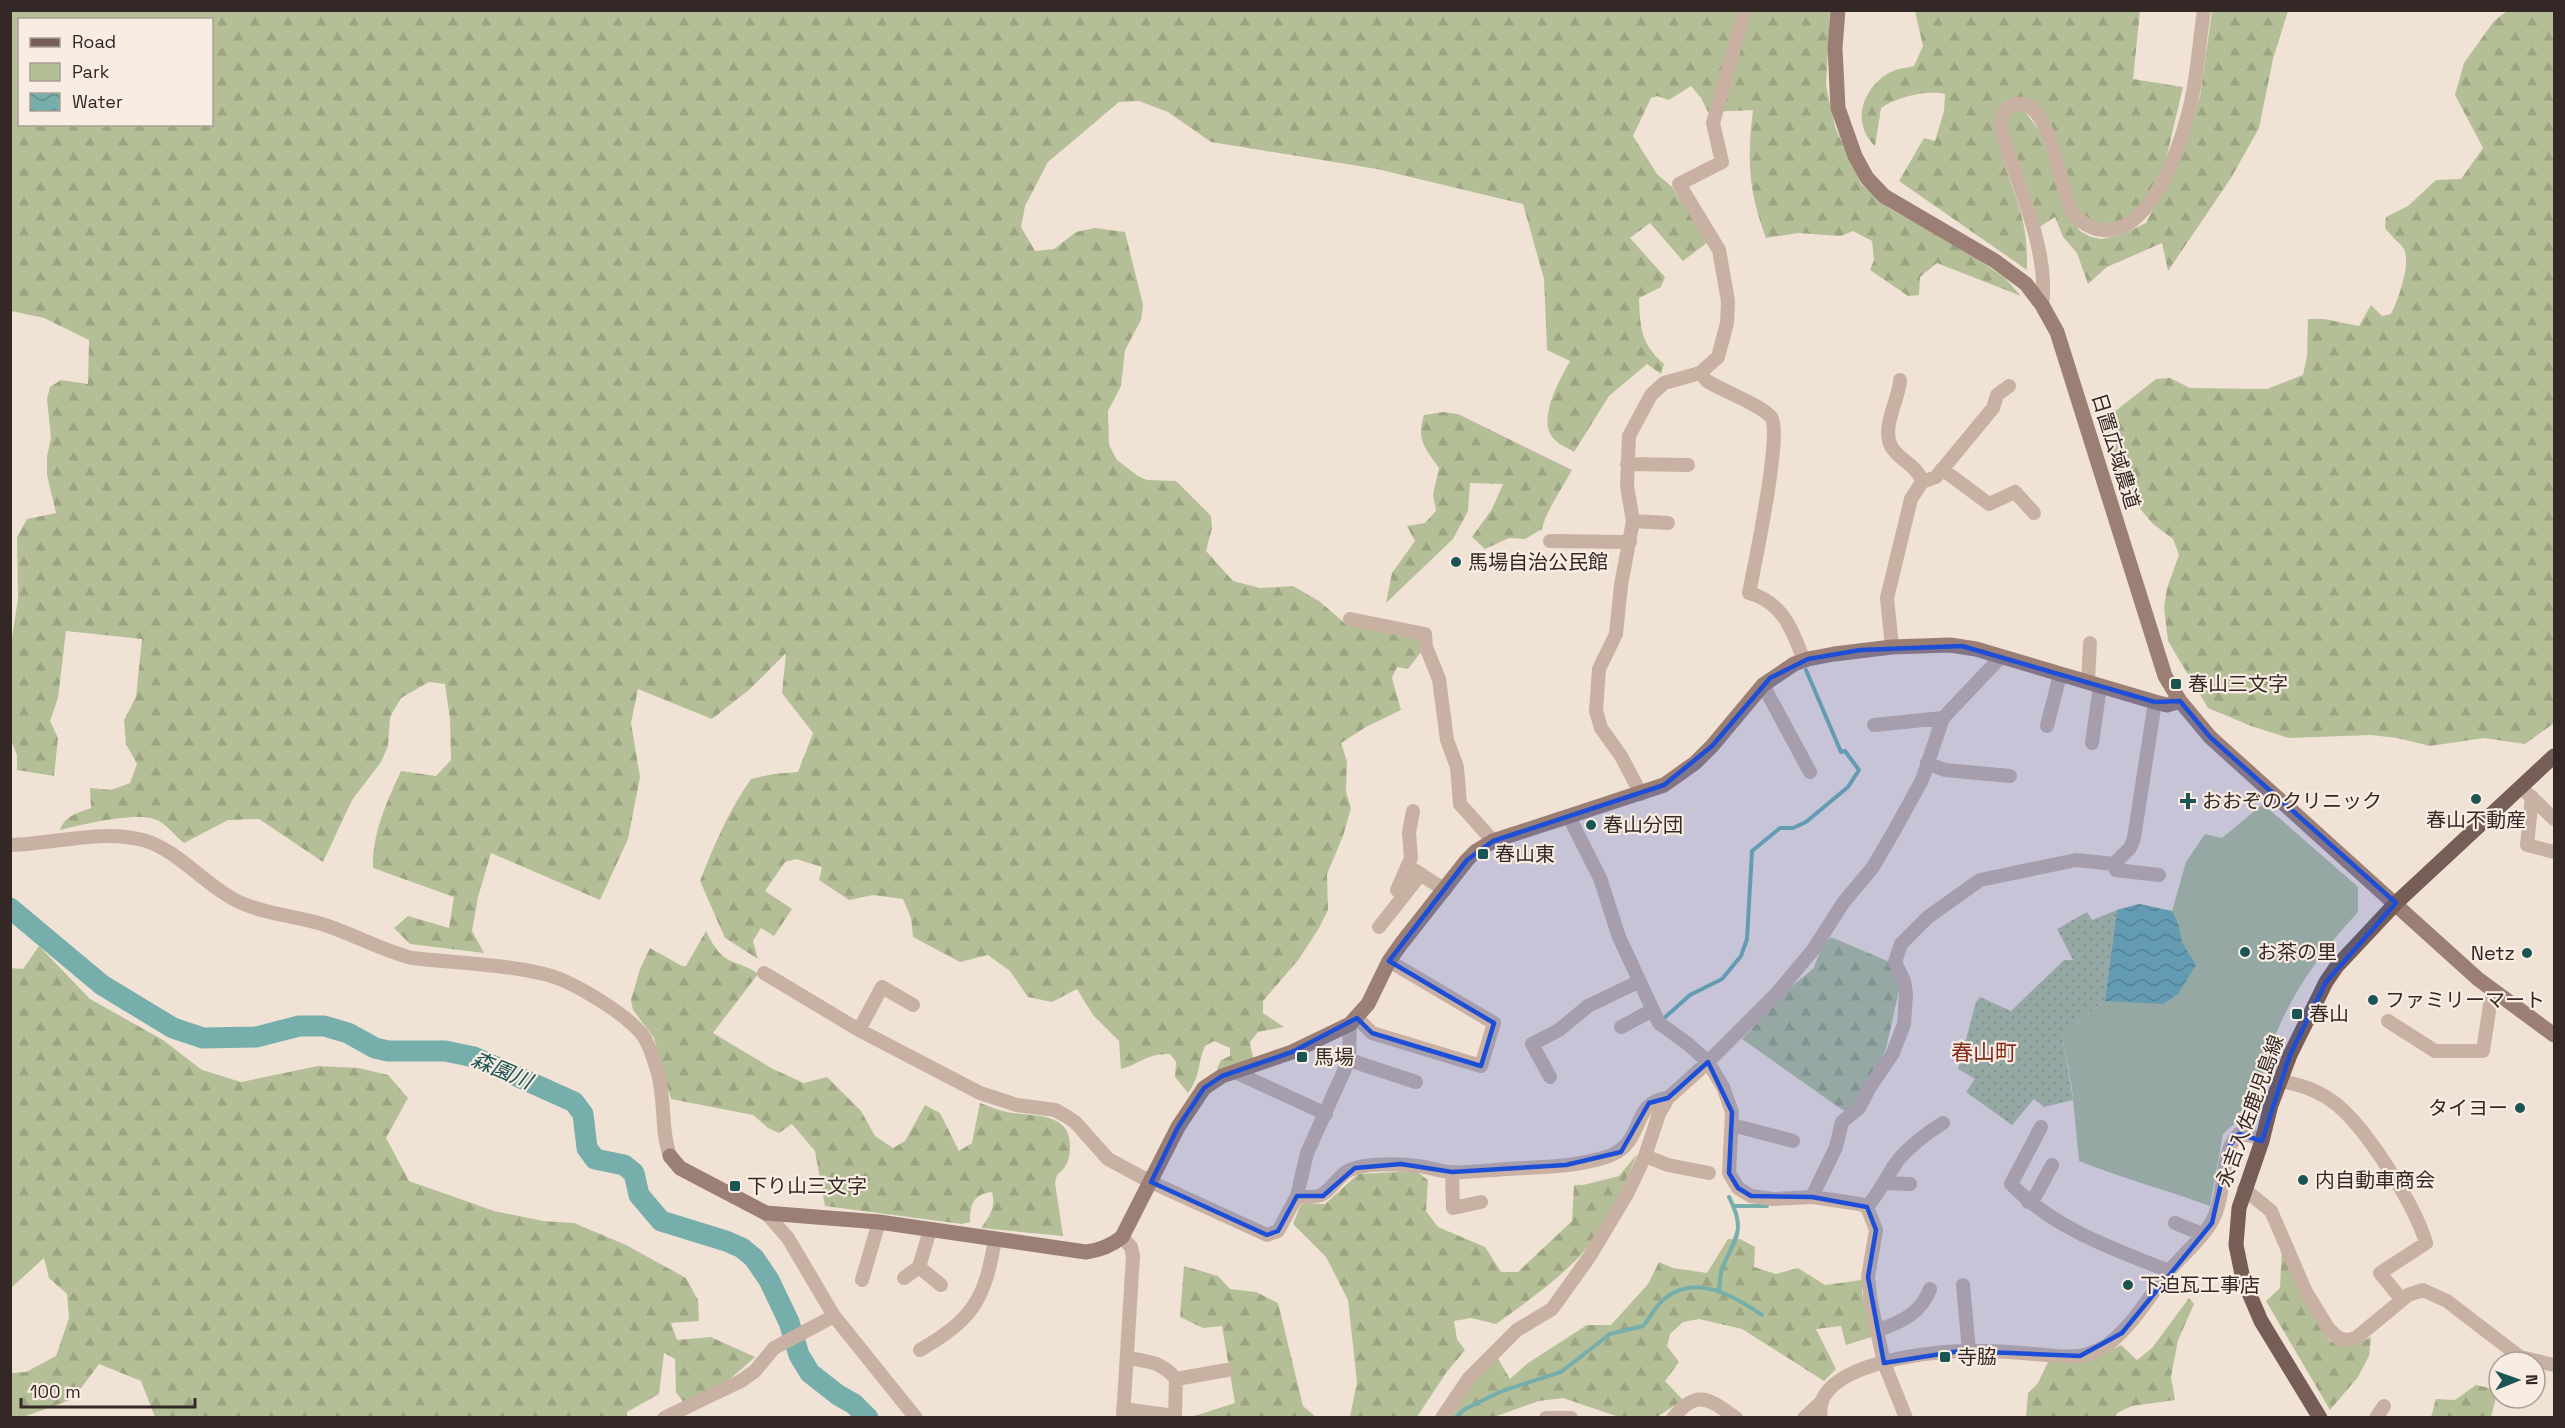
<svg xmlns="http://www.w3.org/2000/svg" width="2565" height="1428" viewBox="0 0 2565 1428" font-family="'Space Grotesk','Noto Sans JP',sans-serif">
  <defs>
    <pattern id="grass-dots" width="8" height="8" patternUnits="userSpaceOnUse" patternTransform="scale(1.5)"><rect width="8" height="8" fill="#b5bf97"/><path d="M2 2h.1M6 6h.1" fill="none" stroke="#9ca482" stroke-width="1.8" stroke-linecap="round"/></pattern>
    <pattern id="forest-firs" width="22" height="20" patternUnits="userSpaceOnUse" patternTransform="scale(1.5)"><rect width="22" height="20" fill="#b5bf97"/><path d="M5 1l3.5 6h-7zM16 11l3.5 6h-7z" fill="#9ca482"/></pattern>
    <pattern id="water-waves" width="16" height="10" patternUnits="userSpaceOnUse" patternTransform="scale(1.5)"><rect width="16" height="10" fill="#75aeab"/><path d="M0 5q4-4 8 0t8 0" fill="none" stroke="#618e8b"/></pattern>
  </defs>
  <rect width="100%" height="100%" fill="#f1e2d6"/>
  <path fill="url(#grass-dots)" d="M2117 910 2105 1001 2062 1034 2073 1100 2044 1107 2034 1099 2012 1125 1966 1092 1975 1079 1958 1069 1976 1002 1980 997 2011 1011 2064 960H2073L2057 929 2087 912 2092 920Z"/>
  <path fill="url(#forest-firs)" fill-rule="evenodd" d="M11 10 1830 11 1826 85 1835 127 1861 184 1889 208 1970 254 2005 278 2021 296 1937 263 1920 277 1919 295 1908 296 1870 270 1874 260 1872 241 1853 231 1841 236 1798 233 1766 238C1748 190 1747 160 1753 110L1708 112 1701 98 1691 86 1669 100 1657 96 1651 98 1633 136 1657 174 1672 187 1708 242 1683 261 1650 223 1630 238 1665 277 1661 287 1639 298C1640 328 1641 344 1664 364L1661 374 1647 364 1609 396 1574 452C1568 448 1559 445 1554 439 1536 421 1560 379 1570 361L1547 350 1544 279 1523 204 1377 169 1211 142 1168 112 1139 101 1119 102 1048 162 1025 206 1021 227 1035 251 1054 249 1076 232 1095 228 1125 232 1143 305 1141 320 1125 350 1121 386 1108 411 1109 445 1117 460 1138 476 1147 480 1176 481 1211 516 1212 528 1206 551 1233 581 1260 588 1293 586 1319 601 1347 625 1422 637 1421 652 1408 669 1397 667 1392 678 1401 710 1366 727 1341 743 1347 761 1346 792 1351 808 1343 836 1327 874 1328 910 1319 928 1299 959 1263 1001V1013L1284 1027 1258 1032 1250 1042 1253 1058 1221 1071 1217 1069 1221 1060 1230 1056V1048L1214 1041 1205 1046C1197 1065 1201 1075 1188 1093L1175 1077 1176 1062 1170 1054C1144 1054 1143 1063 1121 1069L1119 1041 1093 1015 1077 989 1052 1002 1028 997 1010 971 988 955 960 962 913 937 911 918 903 899 873 895 849 900 819 880 822 867 796 859 785 862 765 891 792 909 774 936 761 928 753 941 758 959 725 938 700 881C714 845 729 810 751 779L773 774 798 772 813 733 782 693 786 653 750 689 712 719 638 689 631 723 640 777 628 839 600 900 491 853 478 897 472 931 484 953 410 944 394 928 408 916 449 928 454 897 373 868C372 834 387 801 401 771L436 776 451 760 450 719 445 684 429 682 401 698 390 717 388 746 381 762 352 800 323 862 259 819 228 820 184 843C176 837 168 826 159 821 139 810 82 825 60 830 65 816 77 813 91 808L90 788 111 790 130 783 137 764 126 744 124 720 136 697 142 639 66 631 58 698 50 721 58 738 54 776 17 770V755L10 738 11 644 18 599 17 537 27 519 56 513 47 475V456L51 438 47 399 50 387 61 380 88 384 89 340 44 318 11 311ZM20 20H212V124H20Z
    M1915 11H2140L2133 79 2183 87 2164 168 2139 210 2124 222 2095 224 2083 217 2074 207 2042 110C2026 95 2022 94 2003 103 1987 141 2016 185 2023 222 2027 238 2027 254 2027 270L1899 181 1924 138 1935 141 1944 111 1945 94C1926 90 1897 97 1881 108L1875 146C1850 123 1863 86 1891 72 1898 68 1907 68 1914 66L1923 46Z
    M2212 11H2288L2273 59 2259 128 2231 178 2168 271 2162 243 2107 267 2088 284 2077 253 2063 237 2055 217 2038 228 2027 185 2006 133V119L2014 111H2025L2042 135 2068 215 2080 231 2091 237 2101 239 2121 235 2146 223 2185 146 2200 96Z
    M2507 11H2554V723L2525 744 2484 738 2430 746 2397 738 2371 735 2289 738 2251 726 2208 708 2168 641 2164 608 2167 588 2179 555 2173 539 2153 524 2115 479 2104 420 2156 379 2170 378 2190 388 2267 389 2303 375 2307 356 2308 319H2324L2359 326 2371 305 2382 316 2391 314C2398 300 2411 265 2404 249 2401 244 2390 235 2385 228L2386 217 2408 206 2436 180 2461 179 2483 148 2455 95 2464 63 2494 21Z
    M1443 412 1458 414 1572 470C1563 487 1545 513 1542 529L1525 539 1509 538 1485 549 1472 537 1492 509 1503 484 1470 483 1468 511 1453 539 1386 603 1392 573 1415 541 1407 526 1425 523 1436 511 1433 494 1439 468C1425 448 1416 440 1424 415Z
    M706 931C711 941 717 953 727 959 737 965 749 966 758 974L713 1033 773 1069 804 1083 827 1077 861 1111 875 1136 893 1148 905 1141 925 1105 940 1113 959 1151 972 1143 980 1103C989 1106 998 1110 1007 1112 1032 1117 1070 1111 1070 1146 1070 1159 1067 1167 1057 1175L1055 1183 1063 1236 981 1228C990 1215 996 1207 992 1192 973 1194 970 1205 970 1222L962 1224 825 1206 815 1151 792 1124 779 1133 768 1128 753 1115 671 1099 654 1038 633 1010 631 1000 640 969 650 948 682 966H686Z
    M1831 937 1892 963 1899 990 1886 1049 1855 1106 1844 1111 1742 1039 1792 986 1813 969 1823 945Z
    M39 946 90 999 163 1040 202 1070 241 1082 318 1066 359 1068 388 1075 408 1098 386 1138 409 1181 494 1211 543 1221 574 1223 626 1245 686 1278 698 1300 699 1321 671 1323 677 1340 711 1337 755 1357 730 1379 683 1402 676 1392 675 1359 664 1353 659 1394 627 1412V1417H155L141 1381 99 1364 73 1399 26 1416 11 1417V1373L26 1372 56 1356 69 1318 67 1294 49 1278 44 1258 11 1288 10 968 23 969Z
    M1637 1154C1624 1186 1603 1233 1578 1258 1554 1283 1525 1303 1496 1324L1471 1318 1454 1321 1457 1339 1465 1350 1446 1373 1417 1417H1350L1357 1382 1348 1300 1326 1257 1293 1224 1301 1204H1325L1358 1174 1416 1171 1428 1180 1426 1211 1438 1227 1485 1247 1501 1272H1518L1572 1221 1574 1185H1583L1619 1176Z
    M1728 1239H1740L1755 1247 1754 1267 1776 1274 1798 1268 1825 1285 1862 1280V1293L1875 1336 1846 1345 1841 1326 1816 1329 1836 1369 1824 1381 1742 1329 1699 1319 1683 1322 1670 1334 1667 1346 1679 1362 1665 1381 1683 1400 1657 1417H1619L1563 1398 1539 1401 1494 1417 1447 1418 1493 1350 1510 1379 1528 1363 1587 1325H1611L1648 1284 1659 1262 1673 1268 1707 1273Z
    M2282 1248C2291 1266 2318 1330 2331 1341 2344 1351 2359 1343 2371 1337L2369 1356 2358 1377 2330 1410 2266 1301 2280 1288Z
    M1184 1266 1218 1276 1230 1289 1256 1292 1278 1303 1303 1406 1316 1417H1191L1235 1403 1222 1326 1203 1328 1180 1317Z
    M2189 1298 2194 1304 2178 1340 2171 1377 2175 1400 2132 1406 2117 1413 2116 1417 2026 1418 2028 1393 2038 1383 2048 1362 2091 1360 2121 1345 2137 1360 2152 1348Z
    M2476 1385 2498 1390 2491 1417H2431L2436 1399 2455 1400Z"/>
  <path fill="#b5bf97" d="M2263 804 2358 887V912C2320 953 2287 998 2269 1053 2262 1073 2258 1095 2252 1116L2240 1111 2233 1125 2223 1134 2210 1206C2166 1190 2122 1178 2079 1161L2072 1089 2062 1034 2105 1001 2117 910 2139 904 2172 911 2186 862 2205 834 2222 838Z"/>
  <path fill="url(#water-waves)" d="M2139 904 2172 911 2178 923 2182 942 2196 965 2178 994 2163 1004 2105 1001 2117 910Z"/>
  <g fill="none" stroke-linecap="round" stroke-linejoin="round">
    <path stroke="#75aeab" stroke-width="4" d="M1663 1019 1690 995 1722 979 1741 956 1747 939 1752 851 1780 828H1793L1806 822 1848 787 1859 770 1845 751 1841 752 1806 670
      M1733 1206H1767
      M1719 1290C1720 1283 1720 1273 1723 1266 1736 1237 1746 1230 1729 1197
      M1455 1418 1465 1409 1502 1391 1561 1372 1610 1334 1643 1326C1650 1318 1655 1307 1663 1300 1695 1272 1734 1296 1762 1315"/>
    <path stroke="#75aeab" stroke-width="21" d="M10 908 102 985 173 1028 203 1038 256 1037 299 1026H324L348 1033 375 1048 388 1051H445L474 1057 574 1102 583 1114 587 1148 595 1159 624 1165 634 1173 639 1195 661 1221 726 1241 742 1248 754 1258 769 1280 789 1322 799 1355 810 1373 838 1395 854 1404 868 1418"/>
    <path stroke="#c8b1a3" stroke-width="14" d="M2042 305C2050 251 2016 182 2001 130 2001 121 2001 112 2010 107 2048 84 2061 190 2070 208 2076 220 2090 229 2103 230 2154 235 2186 132 2193 92 2198 65 2200 38 2204 10
      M1700 373 1707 381C1723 391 1761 405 1771 417 1783 430 1754 568 1749 593 1783 602 1793 631 1804 661
      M1900 380C1900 397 1881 427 1891 446 1899 461 1918 465 1922 482
      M1627 464 1688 465
      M1942 469 1989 504 2015 492 2034 513
      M1633 521 1668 523
      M1550 541 1630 542
      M1350 619 1425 634 1426 647 1439 679 1447 740 1457 767 1460 804 1493 841
      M1892 647 1887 598 1911 499 1922 482 1936 477 1993 408 1997 395 2009 386
      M2088 682 2090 643
      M1763 685 1810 772
      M1874 725 1943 718
      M2047 726 2060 675
      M2092 743 2100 686
      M1927 763 1945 770 2010 776
      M2527 793 2554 819
      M1641 794 1621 756 1601 728 1596 711 1599 669 1616 634 1621 585 1633 521 1627 486 1629 436 1651 395 1664 383 1700 373 1718 357 1727 323 1728 301 1719 250 1679 184 1722 162 1713 123 1745 10
      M2532 797 2527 845 2554 852
      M1569 817 1600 878 1619 937 1659 1023 1688 1044 1708 1062 1723 1087 1732 1112 1729 1173 1738 1188 1751 1196 1773 1199 1812 1197 1860 1204 1867 1207 1876 1230 1868 1277 1871 1303 1884 1363 1906 1418
      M10 845C54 844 100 829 143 840 179 850 205 886 239 902 265 914 295 916 322 924 353 934 381 950 412 958 457 963 505 964 548 975 574 982 624 1013 641 1033 648 1041 654 1060 657 1070 666 1098 660 1128 670 1156
      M2114 864 2116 870 2159 875
      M1414 870 1445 890
      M1397 890 1411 858 1409 833 1413 811
      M1379 927 1421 874
      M764 973 859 1030 980 1093 1017 1105 1055 1110 1066 1116 1075 1122 1108 1159 1151 1182 1267 1235 1278 1231 1297 1196 1307 1153 1349 1060 1350 1024
      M1357 1018 1372 1033 1481 1066 1494 1023 1389 961
      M2388 1021 2435 1051H2483L2491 998 2498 994
      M1621 1027 1653 1010
      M859 1030 882 987 913 1005
      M1349 1060 1416 1082
      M1235 1072 1326 1114
      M1550 1077 1532 1044 1559 1030 1588 1006 1640 981
      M2280 1081C2300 1084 2320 1091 2336 1104 2367 1129 2415 1205 2426 1243L2380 1273 2402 1300
      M1732 1125 1793 1141
      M2041 1127 2011 1184C2053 1228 2113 1249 2169 1271
      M1645 1156 1668 1165 1709 1173
      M1452 1172 1453 1208 1481 1202
      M1885 1183 1910 1184
      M2244 1189 2271 1211 2306 1292 2328 1328 2338 1338 2347 1340 2356 1338 2408 1295 2423 1290 2447 1301 2520 1357 2554 1365
      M1297 1196C1329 1201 1326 1188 1346 1172 1354 1167 1364 1166 1372 1165 1387 1164 1403 1164 1418 1166 1429 1167 1438 1171 1449 1172 1468 1173 1489 1170 1508 1169 1540 1167 1573 1167 1603 1158 1648 1146 1628 1102 1668 1098
      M1812 1197 1836 1147 1842 1122 1859 1108 1870 1087 1893 1053 1904 1024 1906 994 1904 981 1895 962 1901 944 1928 917 1980 880 2076 860 2114 864 2130 848 2134 838 2155 702
      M2028 1202 2036 1195 2052 1165
      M1867 1207C1879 1193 1886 1178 1896 1163 1906 1149 1928 1132 1943 1123
      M766 1213 788 1238 834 1316 916 1418
      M2175 1223 2202 1234
      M930 1230 919 1267 941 1285
      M1122 1237 1131 1247 1133 1256 1123 1418
      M904 1278 919 1267
      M862 1280 879 1222
      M1963 1285 1969 1351
      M1878 1330C1902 1322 1921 1313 1930 1289
      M920 1350C973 1319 985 1300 995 1239
      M1128 1358C1148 1361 1162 1362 1176 1379L1227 1370
      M1123 1409 1175 1416 1176 1379
      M664 1418 741 1381 755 1371 774 1348 834 1316
      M1442 1418 1469 1378 1517 1330 1552 1309 1590 1256 1627 1194 1645 1156 1659 1114 1668 1098 1708 1062 1776 994 1813 950 1843 903 1873 867 1894 831 1922 780 1943 718 2001 657
      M1546 1418H1571
      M1673 1418C1697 1388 1709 1399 1736 1418
      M1804 1418 1821 1402
      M1821 1418C1810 1365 1926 1352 1962 1351 1986 1350 2011 1352 2034 1354 2052 1355 2071 1359 2088 1354 2097 1351 2106 1347 2112 1341 2135 1322 2151 1294 2169 1271 2184 1253 2206 1236 2215 1215 2226 1191 2220 1151 2239 1134L2253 1136 2262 1141
      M2376 1418 2384 1406"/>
    <path stroke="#9c7f74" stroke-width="15" d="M1838 10 1835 48 1838 108 1855 156 1867 178 1884 196 1995 261 2026 284 2042 305 2057 332 2165 676 2180 701 2210 737 2478 979 2554 1035
      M670 1156 680 1168 766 1213 879 1222 1086 1252C1101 1250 1111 1246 1122 1237L1178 1127 1204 1088 1222 1076 1292 1052 1350 1024 1368 1004 1389 961 1401 944 1467 860 1475 852 1493 841 1664 785 1695 763 1712 746 1763 685 1794 664 1808 659 1834 654 1892 647 1950 645 1976 649 2155 702 2167 705 2180 701"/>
    <path stroke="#765d56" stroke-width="15" d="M2320 1418 2261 1321 2243 1279 2236 1245 2239 1208 2262 1141 2271 1105 2290 1055 2326 982 2337 966 2396 903 2554 756"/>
  </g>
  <path fill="#1d4ed8" fill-opacity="0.2" stroke="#1d4ed8" stroke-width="4.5" stroke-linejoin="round" d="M1962 646 2155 702 2180 701 2210 737 2396 903 2326 982 2290 1055 2262 1141 2239 1134 2230 1145 2212 1223 2122 1333 2080 1356 1960 1351 1884 1363 1868 1277 1876 1230 1867 1207 1812 1197 1751 1196 1738 1188 1729 1173 1732 1112 1708 1062 1668 1098 1649 1103 1621 1152 1566 1165 1452 1172 1401 1164 1355 1168 1323 1196H1297L1278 1231 1267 1235 1151 1182 1178 1127 1204 1088 1222 1076 1292 1052 1357 1018 1372 1033 1481 1066 1494 1023 1389 961 1467 860 1493 841 1664 785 1712 746 1770 678 1808 659 1860 650Z"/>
  <g fill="#1b5553" stroke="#f9ece2" stroke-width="2">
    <circle cx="1456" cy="562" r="6"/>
    <rect x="2170" y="678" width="12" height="12" rx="3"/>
    <circle cx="2476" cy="799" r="6"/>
    <path d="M2185 792h6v6h6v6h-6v6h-6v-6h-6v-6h6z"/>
    <circle cx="1591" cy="825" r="6"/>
    <rect x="1477" y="848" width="12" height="12" rx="3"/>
    <circle cx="2245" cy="952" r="6"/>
    <circle cx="2527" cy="953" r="6"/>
    <circle cx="2373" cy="1000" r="6"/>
    <rect x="2291" y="1008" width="12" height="12" rx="3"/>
    <rect x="1296" y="1051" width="12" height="12" rx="3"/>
    <circle cx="2520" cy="1108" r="6"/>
    <circle cx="2303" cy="1180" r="6"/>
    <rect x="729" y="1180" width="12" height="12" rx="3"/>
    <circle cx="2128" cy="1285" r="6"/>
    <rect x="1939" y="1351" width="12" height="12" rx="3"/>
  </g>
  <g text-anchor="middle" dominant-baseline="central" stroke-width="4.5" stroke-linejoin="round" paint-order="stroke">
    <g font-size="20" fill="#332825" stroke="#f9ece2">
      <text transform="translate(2116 451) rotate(73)">日置広域農道</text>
      <text transform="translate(2250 1111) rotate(-70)">永吉入佐鹿児島線</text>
    </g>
    <g font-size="20" fill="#332825" stroke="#f9ece2" text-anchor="start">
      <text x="1468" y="562">馬場自治公民館</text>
      <text x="2188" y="684">春山三文字</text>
      <text x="2202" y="801">おおぞのクリニック</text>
      <text x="2476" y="820" text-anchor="middle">春山不動産</text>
      <text x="1603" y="825">春山分団</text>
      <text x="1495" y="854">春山東</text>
      <text x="2257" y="952">お茶の里</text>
      <text x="2515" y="953" text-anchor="end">Netz</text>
      <text x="2385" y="1000">ファミリーマート</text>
      <text x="2309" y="1014">春山</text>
      <text x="1314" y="1057">馬場</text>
      <text x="2508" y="1108" text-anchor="end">タイヨー</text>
      <text x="2315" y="1180">内自動車商会</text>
      <text x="747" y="1186">下り山三文字</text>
      <text x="2140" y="1285">下迫瓦工事店</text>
      <text x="1957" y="1357">寺脇</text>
    </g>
    <g font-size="21" font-style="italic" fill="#1b5553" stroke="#f9ece2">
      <text transform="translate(502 1070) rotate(23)">森園川</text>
    </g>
    <g font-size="22" fill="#832d1d" stroke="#f9ece2">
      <text x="1984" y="1052">春山町</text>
    </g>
  </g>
  <rect width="2565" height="1428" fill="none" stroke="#332825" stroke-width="24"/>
  <rect x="18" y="18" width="195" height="108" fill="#f9ece2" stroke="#aa9e96" stroke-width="1.5"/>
  <rect x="30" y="38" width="30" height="9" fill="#765d56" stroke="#aa9e96" stroke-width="1.5"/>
  <text x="72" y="48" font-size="18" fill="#332825">Road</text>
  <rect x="30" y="63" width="30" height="18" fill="#b5bf97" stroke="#aa9e96" stroke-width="1.5"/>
  <text x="72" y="78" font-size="18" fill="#332825">Park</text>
  <rect x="30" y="93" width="30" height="18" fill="url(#water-waves)" stroke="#aa9e96" stroke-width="1.5"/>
  <text x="72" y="108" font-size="18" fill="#332825">Water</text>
  <g transform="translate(2517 1380) rotate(89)"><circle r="28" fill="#f9ece2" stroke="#aa9e96" stroke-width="1.5"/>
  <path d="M0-4.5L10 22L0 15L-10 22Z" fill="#1b5553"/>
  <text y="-9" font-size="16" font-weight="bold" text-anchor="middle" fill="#332825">N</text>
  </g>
  <path d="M21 1398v9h174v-9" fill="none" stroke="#332825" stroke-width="3"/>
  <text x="30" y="1398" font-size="18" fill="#332825" stroke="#f9ece2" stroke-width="4.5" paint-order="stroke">100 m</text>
</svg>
